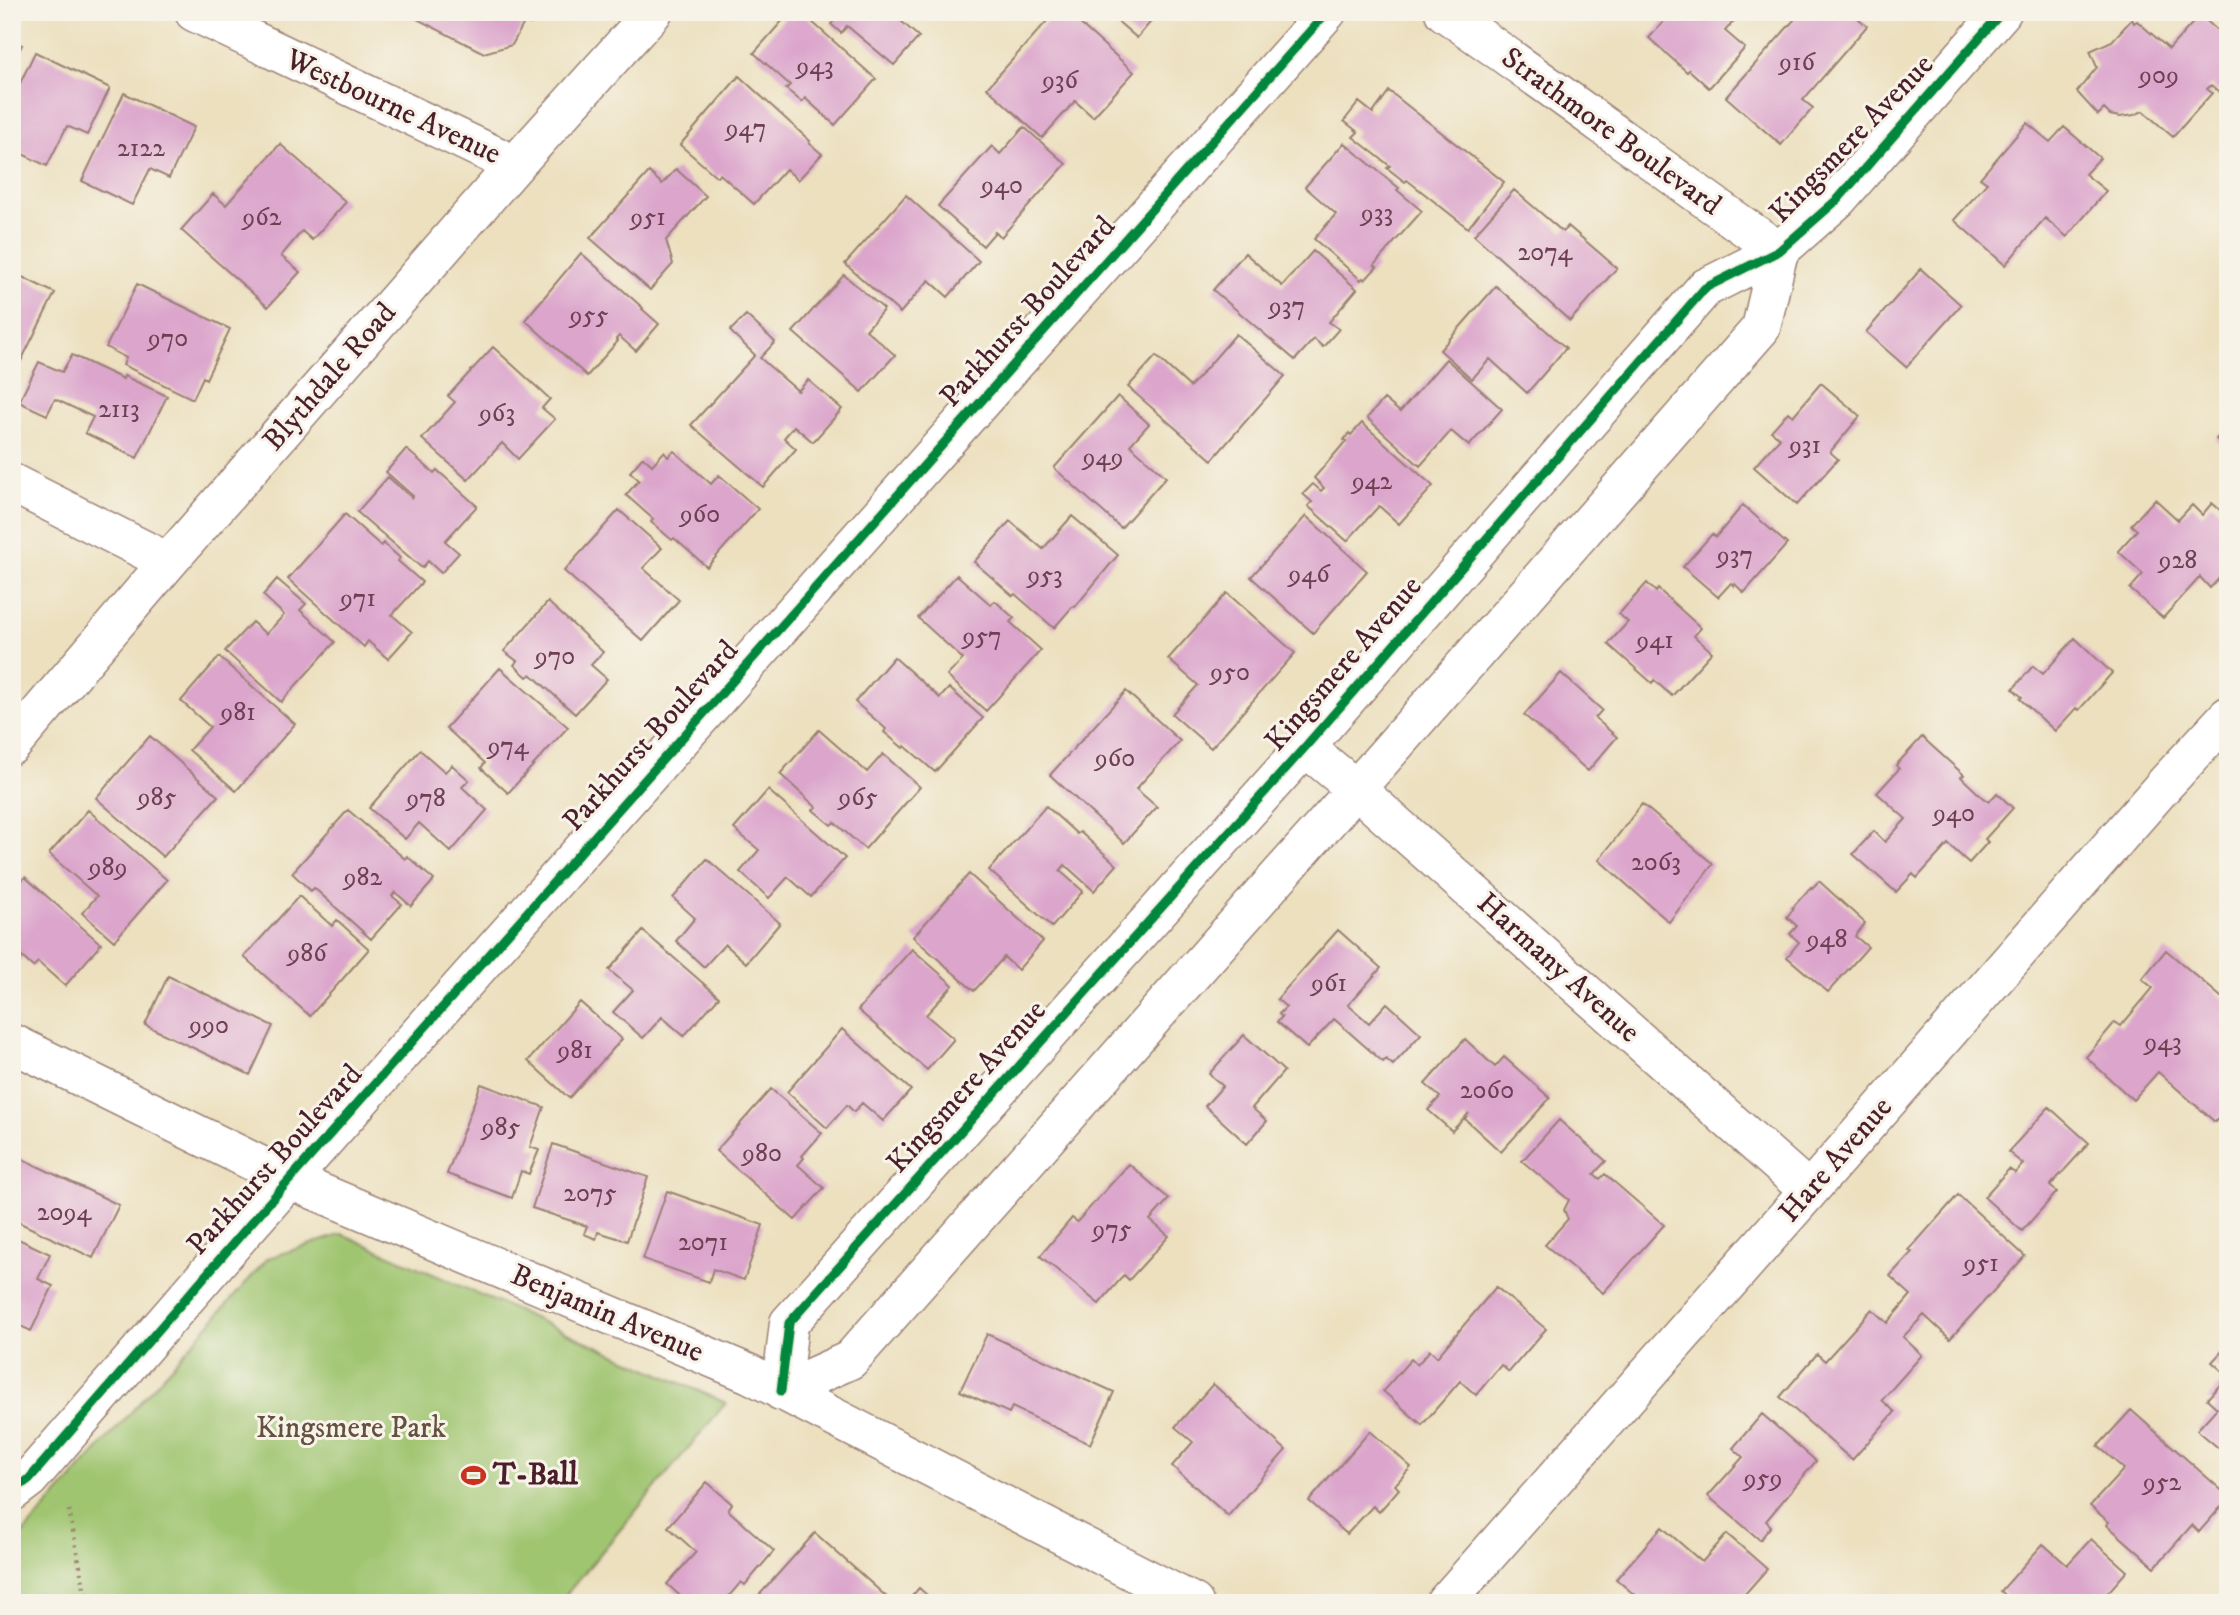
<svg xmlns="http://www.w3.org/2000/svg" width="2240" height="1615" viewBox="0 0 2240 1615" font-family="'IM FELL DW Pica',serif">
  <rect width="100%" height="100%" fill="#f7f3e8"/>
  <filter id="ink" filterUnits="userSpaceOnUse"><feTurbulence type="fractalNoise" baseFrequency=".0143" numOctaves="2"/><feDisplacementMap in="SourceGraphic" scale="14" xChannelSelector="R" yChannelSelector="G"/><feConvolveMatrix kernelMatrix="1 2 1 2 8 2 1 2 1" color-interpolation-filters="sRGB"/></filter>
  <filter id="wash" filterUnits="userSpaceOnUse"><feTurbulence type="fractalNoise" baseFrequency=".00686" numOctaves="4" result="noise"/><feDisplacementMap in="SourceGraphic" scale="28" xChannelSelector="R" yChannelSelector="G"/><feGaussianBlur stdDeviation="1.57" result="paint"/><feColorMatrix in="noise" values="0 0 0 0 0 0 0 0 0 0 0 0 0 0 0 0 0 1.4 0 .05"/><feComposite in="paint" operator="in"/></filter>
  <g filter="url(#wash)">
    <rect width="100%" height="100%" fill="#ece0bf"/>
    <path fill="#9fc56f" stroke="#74724d" stroke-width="2" d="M342 1234 726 1403 559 1603H12V1546L268 1258Z"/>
    <g id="blocks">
      <path fill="#dba5cc" d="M414 12H537L531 24 525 21 512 45 484 53 411 16Z
        M790 12H801L876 79 835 125 805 98 802 102 786 89 790 85 754 53Z
        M826 12H911L902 22 919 37 894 65 847 26 841 33 831 24 835 20Z
        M1055 12H1067L1134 72 1093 117 1075 101 1042 138 987 88Z
        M1107 12H1159L1137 38Z
        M1672 12H1742L1725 31 1745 48 1709 88 1689 70 1687 72 1649 38Z
        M1801 12H1851L1867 26 1803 100 1813 108 1781 145 1726 97Z
        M2200 15 2228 40V83L2219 92 2211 85 2207 89 2212 93 2173 137 2143 111 2134 115 2120 117 2110 115 2104 109 2098 115 2077 92 2097 67 2090 51 2112 41 2132 19 2134 23 2137 21 2169 49Z
        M12 40 22 45 12 65Z
        M35 52 110 88 87 135 67 126 47 166 12 149V100Z
        M739 76 810 141 809 143 822 154 798 180 786 169 754 204 720 174 717 177 680 145Z
        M1389 91 1504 182 1468 228 1407 180 1405 182 1387 168 1390 166 1353 137 1358 132 1344 121 1359 102 1373 113Z
        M124 93 194 127 169 178 150 169 132 205 82 181Z
        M2027 123 2050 142 2064 127 2100 158 2085 174 2106 191 2067 237 2045 218 2005 265 1954 220 1987 183 1980 178Z
        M1024 127 1066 164 1001 237 995 232 983 246 938 206 992 146 1000 154Z
        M1344 143 1399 188 1397 190 1422 211 1374 265 1377 267 1365 280 1363 278 1361 280 1314 239 1336 214 1305 187Z
        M280 144 346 202 312 240 302 231 281 256 300 272 268 307 181 230 213 194 226 205Z
        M676 169 706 196 666 240 673 264 650 290 590 238 649 172 662 184Z
        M1514 190 1563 232 1568 226 1617 268 1570 321 1474 235Z
        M906 195 979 261 948 297 929 280 900 313 845 264Z
        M1313 251 1357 289 1329 322 1339 329 1323 347 1314 339 1295 360 1213 290 1245 253 1282 286Z
        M581 253 643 308 642 309 659 324 636 351 619 336 616 339 618 341 587 376 525 320Z
        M1921 269 1961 305 1906 367 1866 332Z
        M12 272 55 293 12 379Z
        M844 275 884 309 866 330 895 355 862 392 793 332Z
        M137 284 230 329 206 379 203 377 193 399 123 365 126 358 106 347Z
        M1496 286 1566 348 1527 393 1490 359 1472 379 1440 350Z
        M746 315 775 342 760 358 798 391 808 380 842 409 813 442 794 426 784 438 796 449 763 487 691 425 755 355 730 331Z
        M1236 334 1285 376 1212 460 1128 387 1156 356 1190 387Z
        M493 347 550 399 542 408 555 419 518 459 502 443 468 480 422 439 455 402 448 396Z
        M72 355 123 379 124 376 167 396 137 458 85 433 93 417 55 399 47 415 19 402 39 362 62 372Z
        M1446 359 1502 409 1469 446 1451 431 1420 466 1367 418 1384 399 1400 412Z
        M1821 383 1860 416 1830 452 1838 459 1797 505 1754 467 1780 438 1771 431 1788 412 1793 416Z
        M1118 396 1149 424 1130 445 1166 477 1121 528 1054 468Z
        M1362 423 1433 486 1399 524 1379 506 1347 541 1308 506 1312 502 1303 494 1313 484 1321 491 1324 488 1314 478 1346 441 1344 440 1349 433 1351 435Z
        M2228 426V450L2216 439Z
        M406 449 434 473 437 470 477 506 445 541 459 553 441 573 428 561 422 568 357 512 388 477 412 498 413 496 386 472Z
        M674 451 711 484 719 475 758 509 707 567 674 538 672 540 651 522 653 519 626 495 639 480 630 472 643 457 652 465 664 452 668 457Z
        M2155 499 2178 520 2192 505 2202 515 2212 503 2228 517V569L2210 588 2200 577 2163 618 2130 589 2143 574 2118 551 2137 530 2131 525Z
        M1743 505 1787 544 1744 593 1735 584 1734 586 1731 583 1718 597 1683 567 1712 534 1716 537Z
        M619 510 662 548 643 568 679 600 643 641 564 571Z
        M345 514 381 546 383 543 400 558 398 561 422 582 392 615 412 632 388 659 368 641 364 647 288 579Z
        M1072 516 1118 555 1075 607 1073 606 1054 628 1015 594 1013 596 974 562 1010 521 1043 549Z
        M1306 516 1367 571 1313 633 1251 577Z
        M957 575 991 605 995 601 1014 618 1010 622 1041 650 986 711 947 676 963 659 918 618Z
        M277 579 306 604 300 610 335 642 281 702 225 651 252 622 266 634 284 615 263 595Z
        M1647 583 1656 592 1658 589 1701 628 1694 636 1712 652 1672 696 1654 680 1652 683 1608 644 1628 622 1619 614Z
        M1227 593 1295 653 1211 748 1172 714 1198 685 1168 659Z
        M548 602 603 652 591 665 607 679 575 714 531 674 527 677 514 665 517 661 504 651Z
        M2075 638 2112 673 2079 710 2076 708 2055 731 2020 699 2022 697 2013 689 2033 666 2043 674Z
        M219 657 295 724 236 791 189 750 210 727 181 701Z
        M894 657 940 698 949 688 983 718 935 772 905 746 903 748 884 732 886 729 855 702Z
        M500 668 568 727 508 793 481 768 485 763 446 728Z
        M1561 673 1602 710 1595 718 1617 737 1588 771 1524 715Z
        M1126 691 1180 741 1136 789 1157 807 1124 843 1050 775Z
        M819 730 867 772 883 754 920 787 865 849 834 822 831 825 813 810 816 807 780 774Z
        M150 736 218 796 163 857 96 798Z
        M1922 737 1964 775 1961 777 1983 798 1989 802 1997 793 2013 808 1985 839 1988 842 1969 863 1948 844 1917 878 1913 874 1896 892 1853 854 1874 831 1885 842 1906 819 1877 793 1899 769 1896 765Z
        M420 750 445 772 452 765 469 780 462 787 487 810 451 852 419 823 405 839 369 808Z
        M768 790 845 858 811 897 788 877 769 898 740 872 759 850 734 829Z
        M1642 804 1713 864 1669 922 1599 860Z
        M1046 806 1077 834 1080 832 1117 865 1094 891 1065 865 1060 871 1083 891 1052 927 989 870Z
        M88 810 167 880 114 941 82 913 97 896 49 854Z
        M348 810 405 859 407 856 434 880 411 906 395 892 392 896 402 904 371 939 314 888 311 891 292 873Z
        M707 859 780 923 746 963 725 944 704 967 676 941 695 918 673 898Z
        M969 874 1043 941 1018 970 1004 957 974 991 913 937Z
        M25 877 101 944 65 986 38 962 33 967 22 957 18 962 12 958V891Z
        M1819 881 1865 923 1855 936 1868 947 1828 992 1787 957 1799 942 1790 934 1797 926 1787 917 1793 909 1792 908 1811 887 1812 888Z
        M299 896 332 926 337 920 369 949 310 1016 244 957Z
        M1338 930 1381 968 1348 1005 1369 1023 1387 1003 1421 1034 1393 1065 1386 1059 1383 1062 1334 1019 1307 1048 1277 1022 1282 1017 1279 1014 1286 1007 1277 999Z
        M643 931 719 997 684 1036 662 1017 643 1038 613 1012 633 990 609 970Z
        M912 949 953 985 926 1015 954 1039 927 1070 858 1010Z
        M2166 950 2228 1003V1107L2215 1122 2158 1072 2133 1100 2086 1057 2115 1022 2121 1026 2153 988 2142 979Z
        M168 976 273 1026 250 1075 145 1025Z
        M580 1002 622 1039 569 1098 528 1061Z
        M842 1029 911 1090 883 1121 862 1103 854 1112 847 1105 827 1128 787 1092Z
        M1244 1035 1284 1071 1252 1108 1267 1121 1247 1144 1205 1106 1223 1086 1209 1074Z
        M1465 1039 1495 1067 1504 1057 1550 1098 1501 1152 1465 1119 1469 1113 1452 1131 1428 1110 1440 1097 1425 1084Z
        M481 1084 544 1107 530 1147 539 1150 529 1174 521 1171 512 1198 447 1174Z
        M771 1089 822 1133 802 1156 804 1158 798 1165 824 1188 795 1220 716 1151Z
        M2049 1107 2089 1143 2050 1186 2057 1192 2022 1231 1984 1197 2009 1169 2015 1173 2023 1164 2008 1152Z
        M1559 1120 1606 1161 1594 1174 1600 1179 1605 1174 1664 1225 1603 1293 1545 1245 1568 1219 1564 1210 1569 1200 1522 1161Z
        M553 1144 648 1177 627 1241 598 1232 596 1239 584 1234 587 1226 532 1208Z
        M12 1154 119 1205 93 1258 12 1219Z
        M1129 1164 1169 1199 1150 1220 1169 1236 1129 1280 1124 1275 1099 1304 1040 1256 1072 1218 1077 1222Z
        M667 1191 763 1225 744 1280 713 1269 709 1282 643 1259Z
        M1958 1195 2025 1256 1950 1339 1924 1315 1903 1337 1922 1355 1882 1400 1895 1412 1852 1460 1780 1397 1817 1354 1825 1361 1872 1309 1887 1323 1911 1295 1890 1276 1912 1252 1909 1250Z
        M12 1236 50 1254 38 1279 53 1286 31 1331 12 1322Z
        M1496 1287 1546 1329 1509 1372 1501 1365 1476 1395 1460 1381 1422 1425 1383 1391 1411 1359 1417 1365 1430 1350 1437 1357Z
        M987 1334 1114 1392 1090 1444 1012 1407 1009 1413 960 1391Z
        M2228 1345V1376L2212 1362Z
        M2228 1376V1456L2197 1430 2217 1408 2207 1399Z
        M1213 1384 1286 1450 1228 1516 1172 1466 1193 1442 1175 1427Z
        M2131 1410 2228 1496V1499L2199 1532 2192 1525 2155 1567 2107 1525 2109 1522 2090 1506 2124 1469 2098 1446Z
        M1762 1414 1816 1461 1766 1521 1771 1526 1760 1540 1708 1496 1743 1457 1733 1448Z
        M1370 1431 1411 1467 1395 1485 1399 1489 1379 1512 1373 1506 1347 1534 1309 1501Z
        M707 1482 732 1504 728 1510 774 1551 745 1585 741 1582 723 1603H688L667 1584 696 1552 668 1527Z
        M1662 1527 1702 1562 1727 1534 1767 1569 1737 1603H1730L1726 1599 1722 1603H1644L1616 1579Z
        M815 1533 890 1600 888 1603H752Z
        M2091 1539 2127 1571 2103 1598 2108 1603H2013L2001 1591 2043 1544 2067 1565Z
        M919 1588 936 1603H906Z"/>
    </g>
  </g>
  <g filter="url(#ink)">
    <use href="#blocks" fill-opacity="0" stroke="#9b8075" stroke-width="2"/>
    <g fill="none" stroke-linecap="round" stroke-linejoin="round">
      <defs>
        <path id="minor" d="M194 12 515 165
          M1444 12C1557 90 1666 173 1779 251
          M12 483 168 562
          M12 745 168 562 515 165 653 12
          M1305 747 1356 789 1809 1191
          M12 1043 290 1180 750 1374 1194 1603
          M781 1391 789 1323 1305 747 1705 288 1779 251 1838 199 2002 12
          M781 1391 850 1360 1356 789 1761 328 1779 251
          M12 1492 29 1479 251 1223 1327 12
          M1445 1603 1809 1191 2165 784 2228 716"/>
      </defs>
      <use href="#minor" stroke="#9b8075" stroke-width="41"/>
      <path stroke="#9b8075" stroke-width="4.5" stroke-dasharray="2 5" stroke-linecap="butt" d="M69 1510 87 1603"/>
      <use href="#minor" stroke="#fff" stroke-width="38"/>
      <defs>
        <path id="cycleway" d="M781 1391 789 1323 1305 747 1705 288 1779 251 1838 199 2002 12
          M12 1492 29 1479 251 1223 1327 12"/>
      </defs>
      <use href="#cycleway" stroke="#f7f3e8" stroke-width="13"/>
      <use href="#cycleway" stroke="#00873e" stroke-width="9"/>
    </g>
  </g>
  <defs>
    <symbol id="stadium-bare" viewBox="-9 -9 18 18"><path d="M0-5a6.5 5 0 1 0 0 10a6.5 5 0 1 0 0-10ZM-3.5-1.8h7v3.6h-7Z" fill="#c8321e" stroke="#f7f3e8" stroke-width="2.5" paint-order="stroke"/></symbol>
  </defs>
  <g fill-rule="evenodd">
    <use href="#stadium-bare" x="456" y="1458" width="35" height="35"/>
  </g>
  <g text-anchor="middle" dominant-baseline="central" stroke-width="6" stroke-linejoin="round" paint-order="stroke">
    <g font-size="26" fill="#6e4053">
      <text x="1797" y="62">916</text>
      <text x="815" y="66">943</text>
      <text x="2159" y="75">909</text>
      <text x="1060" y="80">936</text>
      <text x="746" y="128">947</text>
      <text x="141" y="148">2122</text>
      <text x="1002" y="185">940</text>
      <text x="1377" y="213">933</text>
      <text x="262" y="217">962</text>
      <text x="648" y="217">951</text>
      <text x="1545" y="252">2074</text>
      <text x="1287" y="306">937</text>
      <text x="589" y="315">955</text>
      <text x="168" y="338">970</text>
      <text x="119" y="409">2113</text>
      <text x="497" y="413">963</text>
      <text x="1805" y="445">931</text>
      <text x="1103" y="457">949</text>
      <text x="1372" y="481">942</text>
      <text x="700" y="514">960</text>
      <text x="1735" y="555">937</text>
      <text x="2178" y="560">928</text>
      <text x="1309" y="574">946</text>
      <text x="1045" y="575">953</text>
      <text x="358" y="598">971</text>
      <text x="982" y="636">957</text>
      <text x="1655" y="640">941</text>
      <text x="555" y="656">970</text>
      <text x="1230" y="672">950</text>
      <text x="238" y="712">981</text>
      <text x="508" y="746">974</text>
      <text x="1115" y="758">960</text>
      <text x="157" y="797">985</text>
      <text x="858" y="797">965</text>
      <text x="426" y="798">978</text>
      <text x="1954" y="813">940</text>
      <text x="1656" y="862">2063</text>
      <text x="108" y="867">989</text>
      <text x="363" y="877">982</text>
      <text x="1827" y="939">948</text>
      <text x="307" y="953">986</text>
      <text x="1329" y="983">961</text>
      <text x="209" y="1025">990</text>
      <text x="2163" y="1042">943</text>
      <text x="575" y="1050">981</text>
      <text x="1487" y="1090">2060</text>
      <text x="501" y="1127">985</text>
      <text x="762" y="1153">980</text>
      <text x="590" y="1193">2075</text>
      <text x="64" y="1212">2094</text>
      <text x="1112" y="1229">975</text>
      <text x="703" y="1242">2071</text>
      <text x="1981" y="1263">951</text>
      <text x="1763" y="1478">959</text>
      <text x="2162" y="1482">952</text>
    </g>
    <g font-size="30" fill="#4a1f2b" stroke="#f7f3e8">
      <text transform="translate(393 107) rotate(25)">Westbourne Avenue</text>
      <text transform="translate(1611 132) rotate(36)">Strathmore Boulevard</text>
      <text transform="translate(1852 139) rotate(-46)">Kingsmere Avenue</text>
      <text transform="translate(1028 312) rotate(-48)">Parkhurst Boulevard</text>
      <text transform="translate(330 377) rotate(-49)">Blythdale Road</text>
      <text transform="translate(1344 664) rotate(-49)">Kingsmere Avenue</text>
      <text transform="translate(651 736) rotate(-48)">Parkhurst Boulevard</text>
      <text transform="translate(1558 968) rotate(42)">Harmany Avenue</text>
      <text transform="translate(967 1087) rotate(-48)">Kingsmere Avenue</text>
      <text transform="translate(275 1160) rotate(-48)">Parkhurst Boulevard</text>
      <text transform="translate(1836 1160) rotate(-49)">Hare Avenue</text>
      <text transform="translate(607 1314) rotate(23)">Benjamin Avenue</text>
    </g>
    <g font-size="30" fill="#64513f" stroke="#f7f3e8">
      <text x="351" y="1428">Kingsmere Park</text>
    </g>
    <g font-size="30" font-weight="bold" fill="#4a1f2b" stroke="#f7f3e8" text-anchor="start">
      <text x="493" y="1475">T-Ball</text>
    </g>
  </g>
  <rect width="2240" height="1615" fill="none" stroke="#f7f3e8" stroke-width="42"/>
</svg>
